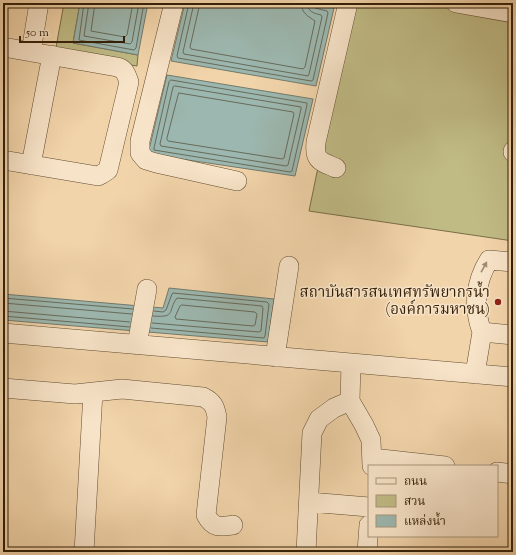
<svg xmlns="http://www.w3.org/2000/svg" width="516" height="555" viewBox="0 0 516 555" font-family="'Sorts Mill Goudy','Noto Serif Thai',serif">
  <rect width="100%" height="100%" fill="#f2d4aa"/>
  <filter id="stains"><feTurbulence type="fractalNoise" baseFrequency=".005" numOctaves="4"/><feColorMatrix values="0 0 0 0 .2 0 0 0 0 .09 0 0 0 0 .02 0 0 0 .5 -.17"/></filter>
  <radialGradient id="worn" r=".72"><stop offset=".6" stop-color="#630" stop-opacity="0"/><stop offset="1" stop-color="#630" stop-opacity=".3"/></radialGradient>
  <path fill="#c0bb85" stroke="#796d46" d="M64 3H80L73 43 138 55 137 66 55 53Z
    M352 3H428L513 18V241L309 211Z"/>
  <path fill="#9cb7af" stroke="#727a6c" d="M80 3H148L138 55 73 43Z
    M185 3H305L334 8 316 86 171 61Z
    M167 75 313 99 295 176 148 154Z
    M169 288 274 299 268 342 3 320V294L163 308Z"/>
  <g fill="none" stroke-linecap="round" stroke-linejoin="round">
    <path stroke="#676b5b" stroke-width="1" d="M84 3 79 40 134 50 136 48 144 3
      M89 3 84 36 130 44 132 42 139 3
      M95 3 91 31 125 37 127 35 133 3
      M189 3 177 56 178 58 311 81 313 80 328 13 327 11 315 8 312 3
      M194 3 183 52 184 54 308 76 309 74 322 17 321 15C313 13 308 12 307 3
      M200 3 190 47 191 49 303 69 305 67 315 21C308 16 302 14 301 3
      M171 80 307 103V105L292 171 290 172 154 150V148L169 82Z
      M175 86 301 107V109L288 165 286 166 161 146 160 144 173 87Z
      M179 93 293 112 294 114 284 158 282 159 168 141 167 139Z
      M3 298 133 309
      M3 303 132 314
      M182 305 255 312 257 314 255 325 253 326 176 319 175 317 180 306Z
      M3 311 130 322
      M3 316 130 327
      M152 323 259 332 261 331 263 308 262 306 177 298C167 311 177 318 153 316
      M151 328 264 338 265 336 269 304 267 302 173 293 172 294 166 310 163 312 154 311"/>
    <defs>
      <path id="minor" d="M174 3 140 141V153L146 160 156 163 237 181
        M456 3 513 13
        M3 47 117 67C125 69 126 74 129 82L108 170 102 174 98 176 3 160
        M31 52 39 3
        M513 152V151
        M31 165 52 55
        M336 168C320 161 314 161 316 142L348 3
        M482 332C473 308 475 282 489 260L513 262
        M3 333 513 377
        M137 345 147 289
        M275 357 289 266
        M351 363 350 401 364 425 371 440 372 466
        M475 374 482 332 513 335
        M3 388 75 394 122 389 203 397C213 402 215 406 217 417L206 515C213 528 219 527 233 525
        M372 458 445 466
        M497 472 513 474
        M309 502 369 507
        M84 552 93 392
        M306 552 312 433 319 419 334 408 350 401
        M367 552 369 525"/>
    </defs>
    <use href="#minor" stroke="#624c30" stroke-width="20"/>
    <use href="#minor" stroke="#f7e3c8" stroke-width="19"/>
  </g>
  <defs><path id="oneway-solid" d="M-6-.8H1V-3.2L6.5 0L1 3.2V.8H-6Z"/></defs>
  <use fill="#9e8b71" href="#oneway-solid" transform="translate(484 267) rotate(-61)"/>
  <circle fill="#8f2418" stroke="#f7e3c8" stroke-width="1.5" cx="498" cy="302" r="4"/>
  <g text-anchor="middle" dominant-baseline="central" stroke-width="3" stroke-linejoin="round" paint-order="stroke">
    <g font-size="15" fill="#321f07" stroke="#f7e3c8" text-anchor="end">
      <text x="490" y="293">สถาบันสารสนเทศทรัพยากรน้ำ<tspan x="490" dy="17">(องค์การมหาชน)</tspan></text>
    </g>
  </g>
  <rect width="516" height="555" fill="none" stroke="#f2d4aa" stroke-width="16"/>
  <rect x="4" y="4" width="508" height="547" fill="none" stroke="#321f07" stroke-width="2"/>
  <rect x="8" y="8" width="500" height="539" fill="none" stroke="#321f07"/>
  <rect x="368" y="465" width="130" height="72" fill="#f7e3c8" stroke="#a8957b"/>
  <rect x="376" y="478" width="20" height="6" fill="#f7e3c8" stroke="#a8957b"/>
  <text x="404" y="485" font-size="12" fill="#321f07">ถนน</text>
  <rect x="376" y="495" width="20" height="12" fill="#c0bb85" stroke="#a8957b"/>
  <text x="404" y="505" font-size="12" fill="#321f07">สวน</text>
  <rect x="376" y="515" width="20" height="12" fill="#9cb7af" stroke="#a8957b"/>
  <text x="404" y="525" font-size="12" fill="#321f07">แหล่งน้ำ</text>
  <path d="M20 36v6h104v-6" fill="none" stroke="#321f07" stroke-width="2"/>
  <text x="26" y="36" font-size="12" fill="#321f07" stroke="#f7e3c8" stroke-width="3" paint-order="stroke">50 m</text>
  <rect width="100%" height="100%" filter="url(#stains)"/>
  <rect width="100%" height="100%" fill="url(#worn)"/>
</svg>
